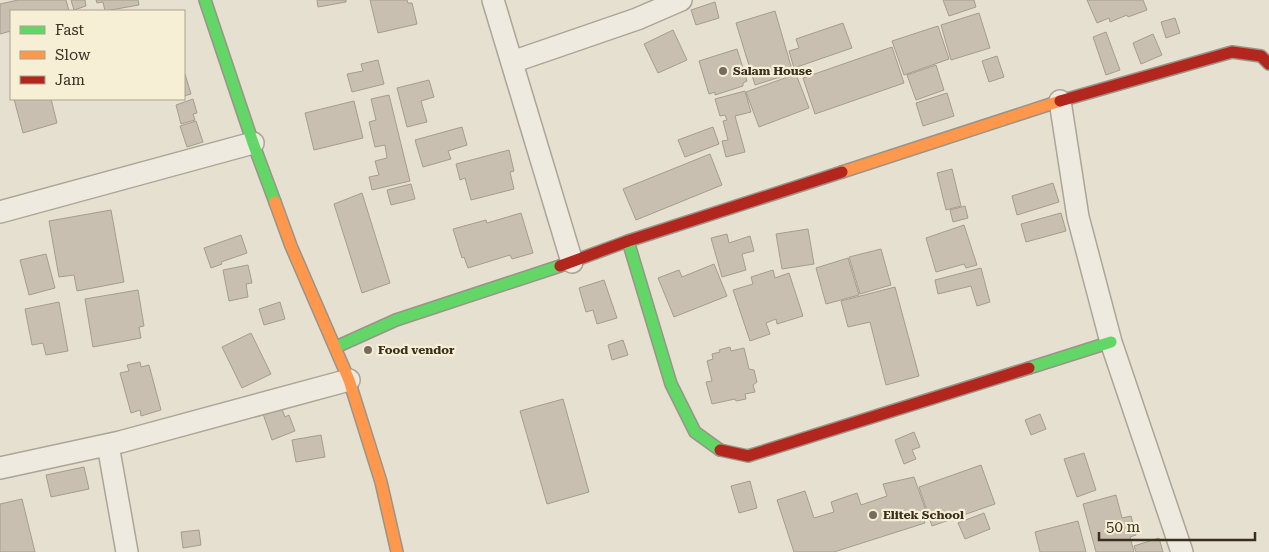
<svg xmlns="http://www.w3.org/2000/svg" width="1269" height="552" viewBox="0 0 1269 552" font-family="'Roboto Serif',serif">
  <rect width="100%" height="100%" fill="#e5e0cf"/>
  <path fill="#c9bfb0" stroke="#a69c8e" d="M18 0H66L69 11H11V31L0 34V4Z
    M71 0H85L86 6 74 10Z
    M96 0H138L139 5 105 11 103 2 97 3Z
    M317 0H346V2L318 7Z
    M370 0H407L408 3H412L417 24 378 33Z
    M943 0H974L976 7 949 16Z
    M1087 0H1143L1147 10 1128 17 1127 15 1110 22 1109 18 1097 23Z
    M715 2 719 18 696 25 691 10Z
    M775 11 793 73 755 85 736 23Z
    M979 13 990 48 951 60 941 25Z
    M1175 18 1180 33 1166 38 1161 22Z
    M843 23 852 48 794 68 789 51 799 48 796 39Z
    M938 26 949 59 904 75 892 41Z
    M673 30 687 60 658 73 644 44Z
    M1106 32 1120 70 1106 75 1093 37Z
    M1153 34 1162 55 1141 64 1133 43Z
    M892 47 904 83 815 114 803 78Z
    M737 49 747 81 743 83V86L715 95V92L709 94 699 61Z
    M997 56 1004 77 989 82 982 61Z
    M378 60 384 84 352 92 347 74 363 71 361 64Z
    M936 65 944 90 916 100 907 75Z
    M185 74 191 94 184 96V75Z
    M796 74 809 108 759 127 746 92Z
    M429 80 434 97 421 101 427 122 407 127 397 88Z
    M745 91 751 112 735 116 745 152 726 157 722 141 728 140 723 121 727 120 725 115 720 116 715 99Z
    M947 93 954 116 923 126 916 103Z
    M389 95 410 181 372 190 369 177 379 175 375 161 387 158 385 145 375 147 369 122 376 120 371 99Z
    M14 99H51L57 123 23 133Z
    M193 99 197 113 193 114 195 120 181 124 176 105Z
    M354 101 363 138 314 150 305 113Z
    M196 121 203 142 187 147 180 126Z
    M462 127 467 145 448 151 451 159 423 167 415 140Z
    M713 127 719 144 685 157 678 140Z
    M509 150 514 171 510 172 514 189 471 200 465 178 460 180 456 164Z
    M710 154 722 185 636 220 623 189Z
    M952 169 961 206 946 210 937 173Z
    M1053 183 1059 202 1017 215 1012 196Z
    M411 184 415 199 391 205 387 190Z
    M362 193 390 283 362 293 334 204Z
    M965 206 968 218 953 222 950 210Z
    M111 210 124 282 77 291 74 275 59 277 49 221Z
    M521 213 533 253 512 259 510 255 468 268 464 257 462 258 453 229 486 220 487 223Z
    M1061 213 1066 231 1026 242 1021 224Z
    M964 225 977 265 966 268 964 264 936 272 926 238Z
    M808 229 814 264 782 269 776 234Z
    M727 234 729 243 750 236 754 251 742 254 746 270 722 277 711 238Z
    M241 235 247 253 221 262 222 264 211 268 204 248Z
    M881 249 891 285 860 294 849 257Z
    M46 254 55 288 29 295 20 260Z
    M848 258 859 295 826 304 816 268Z
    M714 264 727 296 674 317 658 278 679 270 682 277Z
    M248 265 252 283 246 284 248 297 229 301 223 270Z
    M981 268 990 302 977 306 971 286 938 294 935 280Z
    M773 270 775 278 789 273 803 316 777 324 776 319 766 323 770 334 750 341 733 290 753 284 751 277Z
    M604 280 617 318 597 324 593 310 586 312 579 288Z
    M895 287 919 376 886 385 870 322 848 327 841 301Z
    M138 290 144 326 139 327 141 338 93 347 85 299Z
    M59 302 68 351 46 355 43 343 32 345 25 309Z
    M280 302 285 319 264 325 259 309Z
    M251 333 271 374 242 388 222 347Z
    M623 340 628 355 612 360 608 345Z
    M730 347 731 351 744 348 749 369 754 370 757 382 753 385 755 392 745 394 746 399 736 401 735 399 712 404 706 382 712 381 707 361 713 359 712 354 720 352 719 350Z
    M140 362 141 367 149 365 161 410 141 416 140 410 131 413 120 373 129 371 127 365Z
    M563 399 589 492 547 504 520 411Z
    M280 404 285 417 289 415 295 431 272 440 262 411Z
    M1040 414 1046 429 1031 435 1025 420Z
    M914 432 920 447 912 450 916 459 904 464 895 440Z
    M321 435 325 457 296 462 292 440Z
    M1084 453 1096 490 1077 497 1064 459Z
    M981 465 995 504 932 526 919 487Z
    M84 467 89 489 51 497 46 475Z
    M914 477 926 511 921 512 925 523 834 552H794L777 500 805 491 814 518 834 512 831 502 857 493 861 505 887 496 883 484Z
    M750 481 757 508 739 513 731 486Z
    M1116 495 1122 518 1131 516 1136 535 1130 537 1134 552H1096L1083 504Z
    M22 499 35 552H0V504Z
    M984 513 990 529 965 539 958 523Z
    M1078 521 1086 552H1040L1035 532Z
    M199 530 201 545 183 548 181 532Z
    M1159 538 1163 552H1136L1134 546Z"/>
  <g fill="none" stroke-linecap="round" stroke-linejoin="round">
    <defs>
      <path id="street" d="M493 0 572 262
        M512 62 637 19 681 0
        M1060 101 1078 217 1111 342 1182 552
        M0 212 253 143
        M108 445 127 552
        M0 468 120 442 349 380"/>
      <path id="fast" d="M205 0 253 143 275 202
        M628 241 671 384 695 432 720 450
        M336 347 396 320 560 266
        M1029 368 1111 342"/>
      <path id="slow" d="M842 172 1060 101
        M275 202 291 246 349 380 381 482 397 552"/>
      <path id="jam" d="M1060 101 1232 52 1261 56 1269 64
        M560 266 628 241 842 172
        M720 450 748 456 1029 368"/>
    </defs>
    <use href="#street" stroke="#aba597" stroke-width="24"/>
    <use href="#fast" stroke="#9a9488" stroke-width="14"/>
    <use href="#slow" stroke="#9a9488" stroke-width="14"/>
    <use href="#jam" stroke="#9a9488" stroke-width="14"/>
    <use href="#street" stroke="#eeeae0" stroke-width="21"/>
    <use href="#fast" stroke="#63d668" stroke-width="11"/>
    <use href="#slow" stroke="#ff974d" stroke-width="11"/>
    <use href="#jam" stroke="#b3261e" stroke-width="11"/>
  </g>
  <g fill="#766c5d" stroke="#f6efd5" stroke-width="2">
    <circle cx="723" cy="71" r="5"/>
    <circle cx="368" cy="350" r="5"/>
    <circle cx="873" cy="515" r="5"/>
  </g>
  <g text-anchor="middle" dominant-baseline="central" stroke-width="4.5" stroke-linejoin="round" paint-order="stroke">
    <g font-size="12" font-weight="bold" fill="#3a2e1f" stroke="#f6efd5" text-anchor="start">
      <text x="733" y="71">Salam House</text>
      <text x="378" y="350">Food vendor</text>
      <text x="883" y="515">Elitek School</text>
    </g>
  </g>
  <rect x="10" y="10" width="175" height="90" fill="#f6efd5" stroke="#aba28c"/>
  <rect x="20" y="26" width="25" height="8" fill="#63d668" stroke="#aba28c"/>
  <text x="55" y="35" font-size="15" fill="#3a2e1f">Fast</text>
  <rect x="20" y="51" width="25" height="8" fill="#ff974d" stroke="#aba28c"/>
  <text x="55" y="60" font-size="15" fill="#3a2e1f">Slow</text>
  <rect x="20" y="76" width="25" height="8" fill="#b3261e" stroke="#aba28c"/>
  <text x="55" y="85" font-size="15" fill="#3a2e1f">Jam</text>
  <path d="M1099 532v8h156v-8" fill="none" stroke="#3a2e1f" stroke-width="2.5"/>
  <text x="1106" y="532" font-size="15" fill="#3a2e1f" stroke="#f6efd5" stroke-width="4" paint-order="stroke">50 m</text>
</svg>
